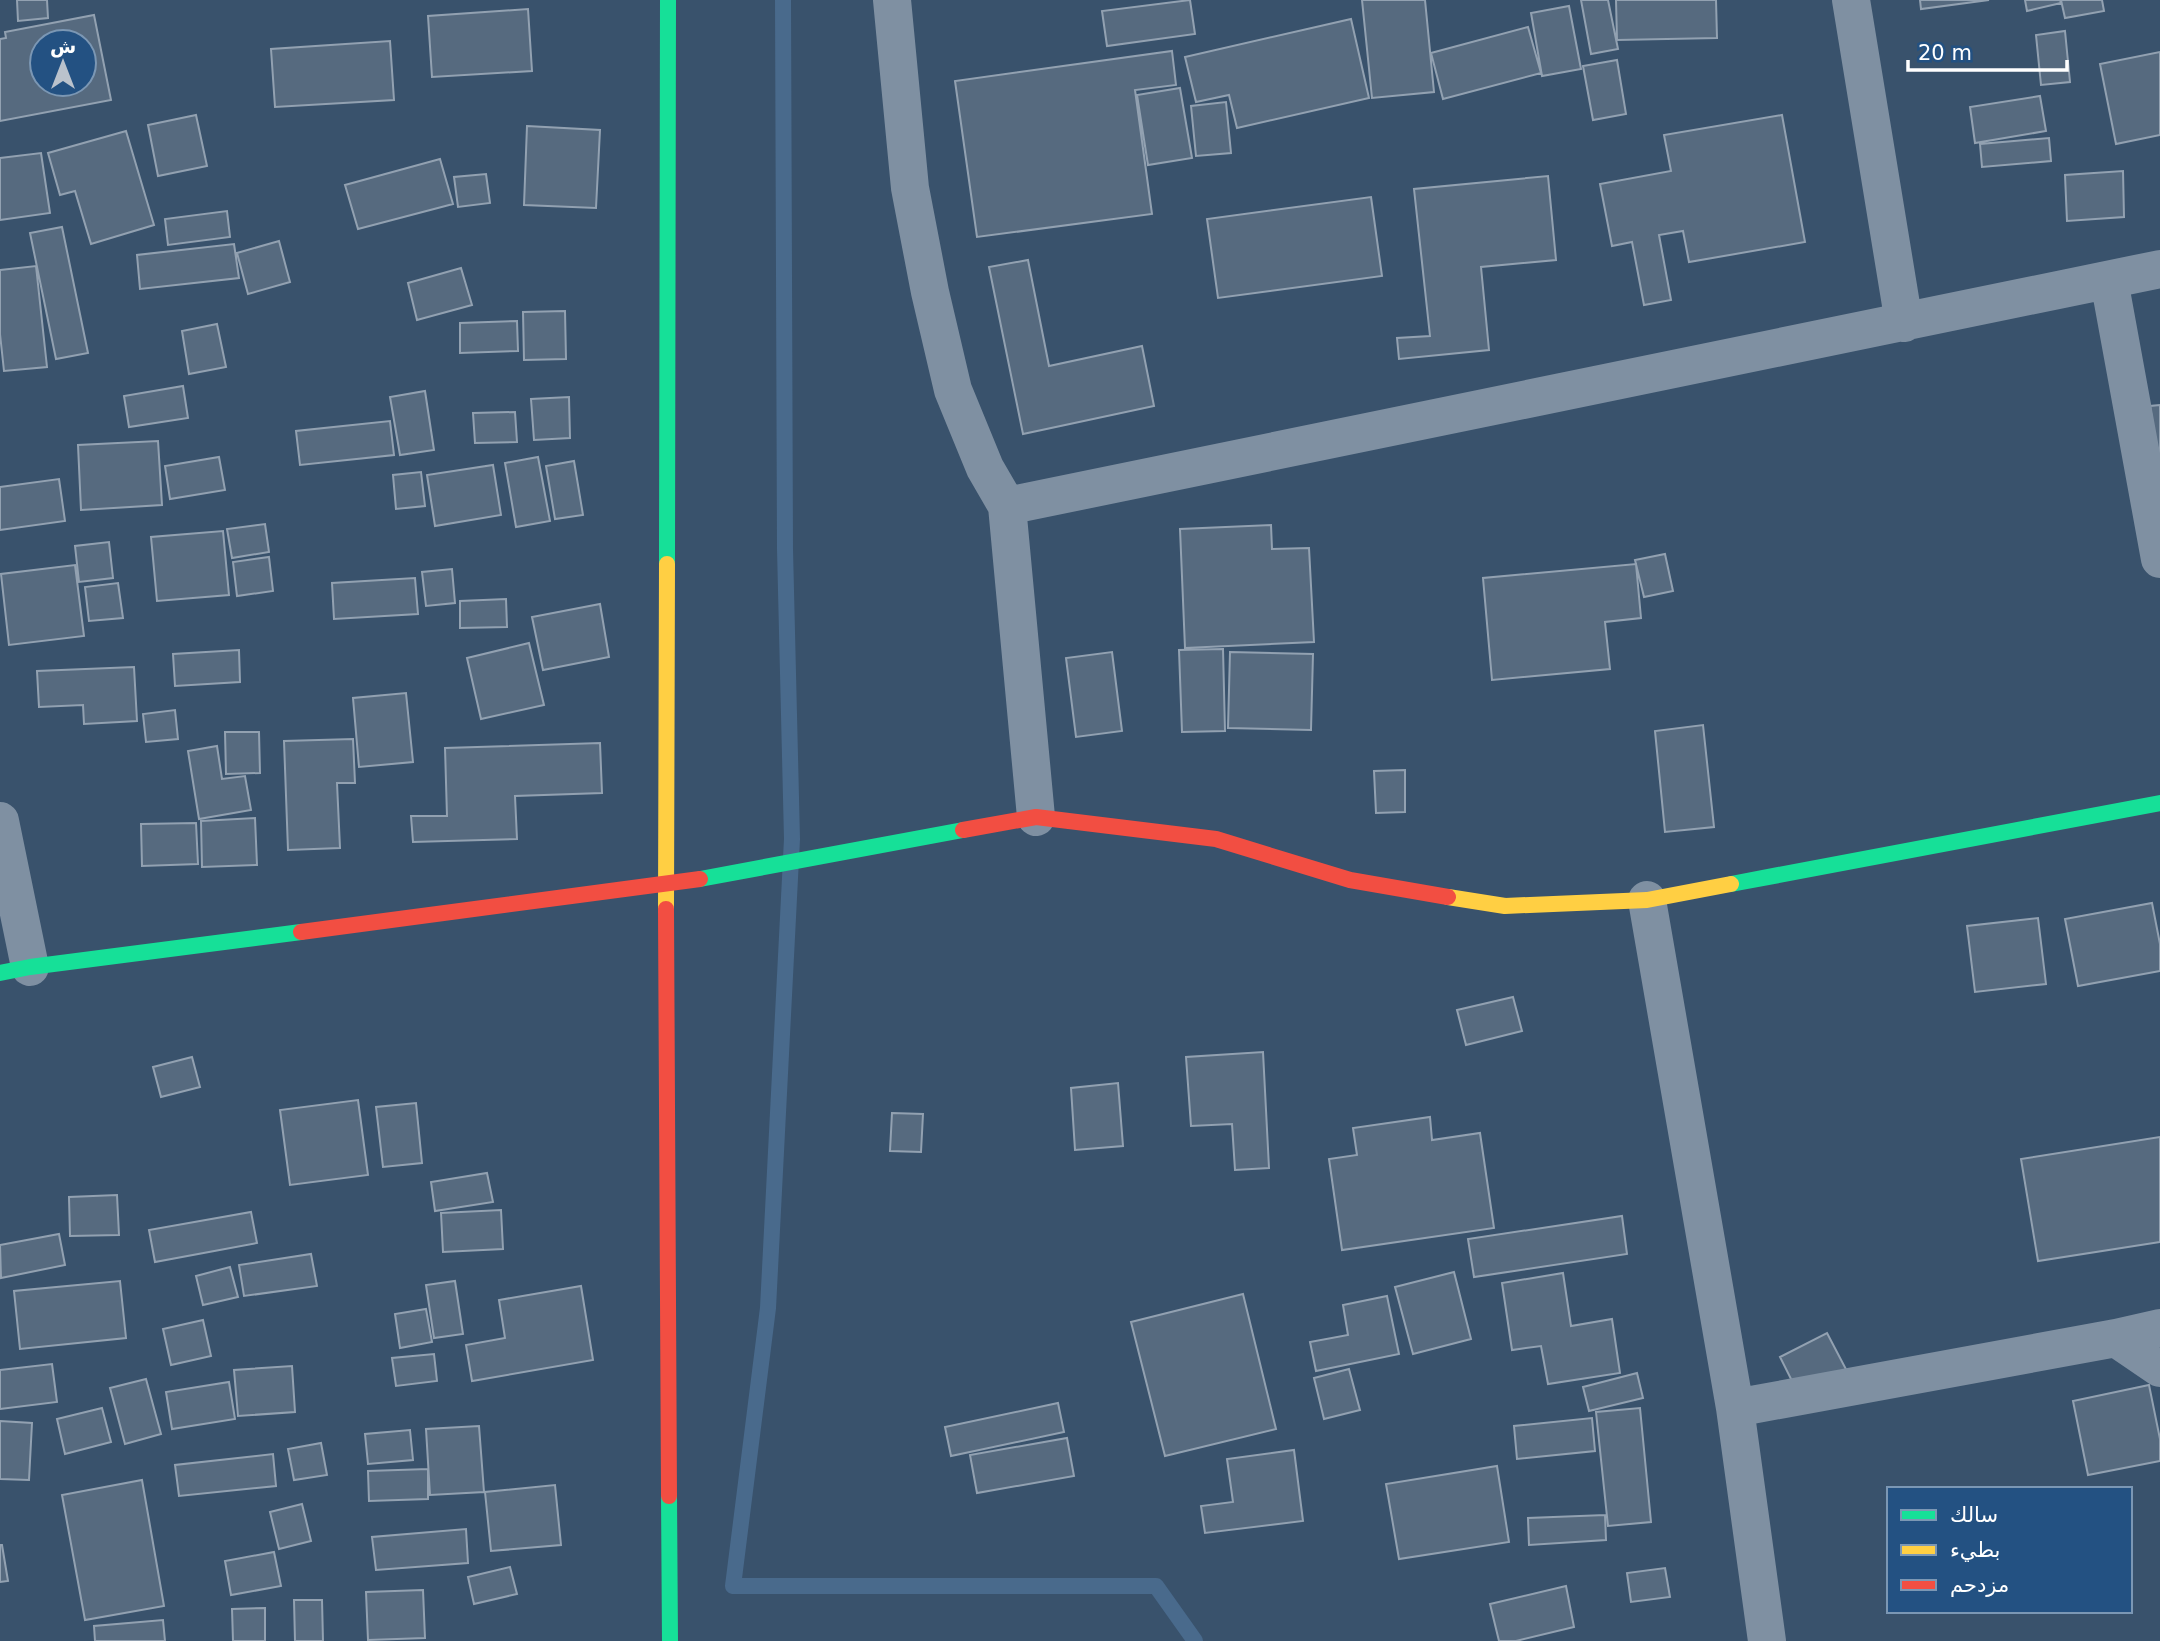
<svg xmlns="http://www.w3.org/2000/svg" width="2160" height="1641" viewBox="0 0 2160 1641" font-family="'DejaVu Sans','Noto Sans Arabic',sans-serif">
  <rect width="100%" height="100%" fill="#39526c"/>
  <g fill="none" stroke-linecap="round" stroke-linejoin="round">
    <path stroke="#496a8c" stroke-width="16" d="M783 0 785 549 792 839 768 1308 733 1586H1156L1195 1641"/>
  </g>
  <path fill="#566a7f" stroke="#92a1b1" stroke-width="2" fill-rule="evenodd" d="M17 0H47L48 18 18 21Z
    M1190 0 1195 34 1107 46 1102 11Z
    M1362 0H1425L1434 92 1372 98Z
    M1581 0H1608L1618 49 1591 54Z
    M1616 0H1716L1717 38 1617 40Z
    M1920 0H1989L1921 9Z
    M2025 0H2060L2061 3 2027 11Z
    M2061 0H2102L2104 11 2065 18Z
    M1569 6 1581 69 1542 76 1531 13Z
    M528 9 532 71 432 77 428 16Z
    M94 15 111 100 0 121V39L6 38 5 32ZM42 42H84V84H42Z
    M1351 19 1369 98 1237 128 1229 95 1196 102 1185 57Z
    M1528 27 1541 73 1443 99 1431 53Z
    M2065 31 2070 82 2041 85 2036 35Z
    M390 41 394 100 275 107 271 49Z
    M1172 51 1176 85 1135 90 1152 214 977 237 955 81Z
    M2160 52V135L2116 144 2100 64Z
    M1617 60 1626 114 1593 120 1583 66Z
    M1180 88 1192 158 1148 165 1137 95Z
    M2040 96 2046 131 1975 143 1970 107Z
    M1226 102 1231 153 1196 156 1191 106Z
    M196 115 207 166 158 176 148 125Z
    M1782 115 1805 242 1689 262 1683 231 1659 235 1671 300 1644 305 1632 242 1612 246 1600 184 1671 171 1664 135Z
    M527 126 600 130 596 208 524 205Z
    M126 131 154 225 91 244 75 191 60 195 48 153Z
    M2049 138 2051 161 1982 167 1980 144Z
    M41 153 50 213 0 220V158Z
    M440 159 453 204 358 229 345 185Z
    M2123 171 2124 217 2067 221 2065 175Z
    M486 174 490 203 458 207 454 177Z
    M1548 176 1556 260 1481 267 1489 350 1399 359 1397 338 1430 336 1414 189Z
    M1371 197 1382 276 1218 298 1207 219Z
    M227 211 230 237 168 245 165 219Z
    M62 227 88 353 56 359 30 233Z
    M279 241 290 282 248 294 237 253Z
    M234 244 239 278 140 289 137 255Z
    M1028 260 1049 366 1142 346 1154 406 1023 434 989 267Z
    M36 266 47 367 4 371 0 334V270Z
    M461 268 472 305 417 320 408 283Z
    M565 311 566 359 524 360 523 312Z
    M517 321 518 351 460 353V323Z
    M217 324 226 367 189 374 182 331Z
    M183 386 188 418 129 427 124 396Z
    M425 391 434 450 400 455 390 397Z
    M569 397 570 438 534 440 531 399Z
    M2160 405V470L2150 406Z
    M515 412 517 442 475 443 473 413Z
    M390 421 394 455 300 465 296 431Z
    M158 441 162 505 81 510 78 445Z
    M219 457 225 490 170 499 165 466Z
    M538 457 550 521 516 527 505 463Z
    M574 461 583 515 555 519 546 466Z
    M493 465 501 515 435 526 427 475Z
    M421 472 425 506 396 509 393 475Z
    M59 479 65 521 0 530V487Z
    M265 524 269 552 232 558 227 529Z
    M1271 525 1272 549 1309 548 1314 642 1185 648 1180 529Z
    M223 531 229 595 157 601 151 537Z
    M109 542 113 578 79 582 75 546Z
    M1665 554 1673 591 1644 597 1635 560Z
    M269 557 273 591 237 596 233 562Z
    M1636 564 1641 618 1605 622 1610 669 1492 680 1483 578Z
    M75 565 84 636 9 645 1 574Z
    M452 569 455 603 426 606 422 572Z
    M415 578 418 614 334 619 332 583Z
    M118 583 123 618 89 621 85 587Z
    M506 599 507 627 460 628V601Z
    M600 604 609 657 543 670 532 617Z
    M529 643 544 705 481 719 467 658Z
    M1223 649 1225 731 1182 732 1179 650Z
    M239 650 240 682 175 686 173 654Z
    M1112 652 1122 731 1076 737 1066 658Z
    M1230 652 1313 654 1311 730 1228 728Z
    M134 667 137 721 84 724 83 705 39 707 37 671Z
    M406 693 413 762 359 767 353 698Z
    M175 710 178 739 146 742 143 714Z
    M1703 725 1714 827 1665 832 1655 731Z
    M225 732H259L260 773 226 774Z
    M353 739 355 783H337L340 848 288 850 284 741Z
    M600 743 602 793 515 796 517 839 413 842 411 816H447L445 748Z
    M217 746 222 779 245 776 251 810 199 819 188 751Z
    M1405 770V812L1376 813 1374 771Z
    M255 818 257 865 202 867 201 821Z
    M196 823 198 864 142 866 141 824Z
    M2152 903 2160 944V971L2078 986 2065 919Z
    M2038 918 2046 984 1975 992 1967 926Z
    M1513 997 1522 1031 1466 1045 1457 1010Z
    M1263 1052 1269 1168 1235 1170 1232 1124 1191 1126 1186 1057Z
    M192 1057 200 1087 161 1097 153 1067Z
    M1118 1083 1123 1146 1075 1150 1071 1088Z
    M358 1100 368 1175 290 1185 280 1110Z
    M416 1103 422 1163 383 1167 376 1107Z
    M892 1113 923 1114 921 1152 890 1151Z
    M1430 1117 1432 1140 1480 1133 1494 1228 1342 1250 1329 1159 1357 1155 1353 1128Z
    M2160 1137V1242L2038 1261 2021 1159Z
    M487 1173 493 1202 435 1211 431 1182Z
    M117 1195 119 1235 70 1236 69 1197Z
    M501 1210 503 1249 443 1252 441 1213Z
    M251 1212 257 1243 155 1262 149 1230Z
    M1622 1216 1627 1254 1474 1277 1468 1239Z
    M59 1234 65 1265 1 1278 0 1245Z
    M311 1254 317 1286 244 1296 239 1265Z
    M230 1267 238 1297 203 1305 196 1276Z
    M1454 1272 1471 1339 1413 1354 1395 1287Z
    M1563 1273 1571 1326 1612 1319 1620 1373 1548 1384 1541 1346 1512 1350 1502 1283Z
    M120 1281 126 1338 20 1349 14 1291Z
    M455 1281 463 1334 434 1338 426 1285Z
    M581 1286 593 1360 472 1381 466 1345 505 1338 499 1300Z
    M1243 1294 1276 1429 1165 1456 1131 1322Z
    M1387 1296 1399 1354 1316 1371 1310 1342 1348 1335 1343 1305Z
    M426 1309 432 1342 400 1348 395 1314Z
    M203 1320 211 1356 171 1365 163 1329Z
    M1827 1333 1849 1375 1801 1399 1780 1357Z
    M434 1354 437 1381 396 1386 392 1358Z
    M52 1364 57 1402 0 1409V1370Z
    M292 1366 295 1412 238 1416 234 1370Z
    M1349 1369 1360 1410 1324 1419 1314 1378Z
    M1637 1373 1643 1398 1589 1411 1583 1387Z
    M146 1379 161 1434 125 1444 110 1388Z
    M229 1382 235 1419 172 1429 166 1392Z
    M2149 1385 2160 1439V1461L2088 1475 2073 1401Z
    M1058 1403 1064 1432 951 1456 945 1427Z
    M102 1408 111 1442 65 1454 57 1419Z
    M1640 1408 1651 1522 1608 1526 1596 1412Z
    M1592 1418 1595 1451 1517 1459 1514 1426Z
    M0 1421 32 1423 29 1480 0 1479Z
    M479 1426 484 1492 430 1495 426 1429Z
    M410 1430 413 1460 368 1464 365 1434Z
    M1067 1438 1074 1476 977 1493 970 1455Z
    M321 1443 327 1475 294 1480 288 1449Z
    M1294 1450 1303 1521 1205 1533 1201 1506 1233 1502 1227 1459Z
    M273 1454 276 1486 179 1496 175 1465Z
    M1497 1466 1509 1542 1399 1559 1386 1484Z
    M428 1469V1499L369 1501 368 1471Z
    M142 1480 164 1606 85 1620 62 1495Z
    M555 1485 561 1545 491 1551 485 1492Z
    M302 1504 311 1541 279 1549 270 1512Z
    M1605 1515 1606 1540 1529 1545 1528 1518Z
    M466 1529 468 1563 376 1570 372 1537Z
    M0 1545H2L8 1581 0 1582Z
    M274 1552 281 1586 231 1595 225 1561Z
    M510 1567 517 1594 474 1604 468 1577Z
    M1665 1568 1670 1597 1631 1602 1627 1573Z
    M1566 1586 1574 1627 1516 1641H1499L1490 1604Z
    M423 1590 425 1638 368 1640 366 1592Z
    M294 1600H322L323 1641H295Z
    M265 1608V1641H233L232 1609Z
    M163 1620 165 1641H95L94 1626Z"/>
  <g fill="none" stroke-linecap="round" stroke-linejoin="round">
    <path stroke="#7f90a2" stroke-width="38" d="M892 0 910 188 930 292 953 390 985 468 1007 506 1036 817
      M1851 0 1904 323
      M2109 280 2160 559
      M1007 506 2160 269
      M0 821 30 967
      M1647 900 1735 1408 1767 1641
      M2160 1328 2116 1338 2160 1368
      M1735 1408 2116 1338"/>
    <path stroke="#16e098" stroke-width="16" d="M667 564 668 0
      M700 879 963 830
      M1731 884 2160 803
      M0 973 30 967 301 932
      M669 1496 670 1641"/>
    <path stroke="#ffcf43" stroke-width="16" d="M1448 897 1505 906 1647 900 1731 884
      M666 909 667 564"/>
    <path stroke="#f24e42" stroke-width="16" d="M963 830 1036 817 1216 839 1350 880 1448 897
      M666 909 669 1496
      M301 932 700 879"/>
  </g>
  <rect x="1887" y="1487" width="245" height="126" fill="#235182" stroke="#7b97b4" stroke-width="2"/>
  <rect x="1901" y="1510" width="35" height="10" fill="#16e098" stroke="#7b97b4" stroke-width="2"/>
  <text x="1950" y="1522" font-size="21" fill="#ffffff">سالك</text>
  <rect x="1901" y="1545" width="35" height="10" fill="#ffcf43" stroke="#7b97b4" stroke-width="2"/>
  <text x="1950" y="1557" font-size="21" fill="#ffffff">بطيء</text>
  <rect x="1901" y="1580" width="35" height="10" fill="#f24e42" stroke="#7b97b4" stroke-width="2"/>
  <text x="1950" y="1592" font-size="21" fill="#ffffff">مزدحم</text>
  <g transform="translate(63 63)"><circle r="33" fill="#235182" stroke="#7b97b4" stroke-width="2"/>
  <path d="M0-5L12 26L0 18L-12 26Z" fill="#bac2cc"/>
  <text y="-10" font-size="19" font-weight="bold" text-anchor="middle" fill="#ffffff">ش</text>
  </g>
  <path d="M1908 60v10h159v-10" fill="none" stroke="#ffffff" stroke-width="3.5"/>
  <text x="1918" y="60" font-size="21" fill="#ffffff" stroke="#235182" stroke-width="5" paint-order="stroke">20 m</text>
</svg>
